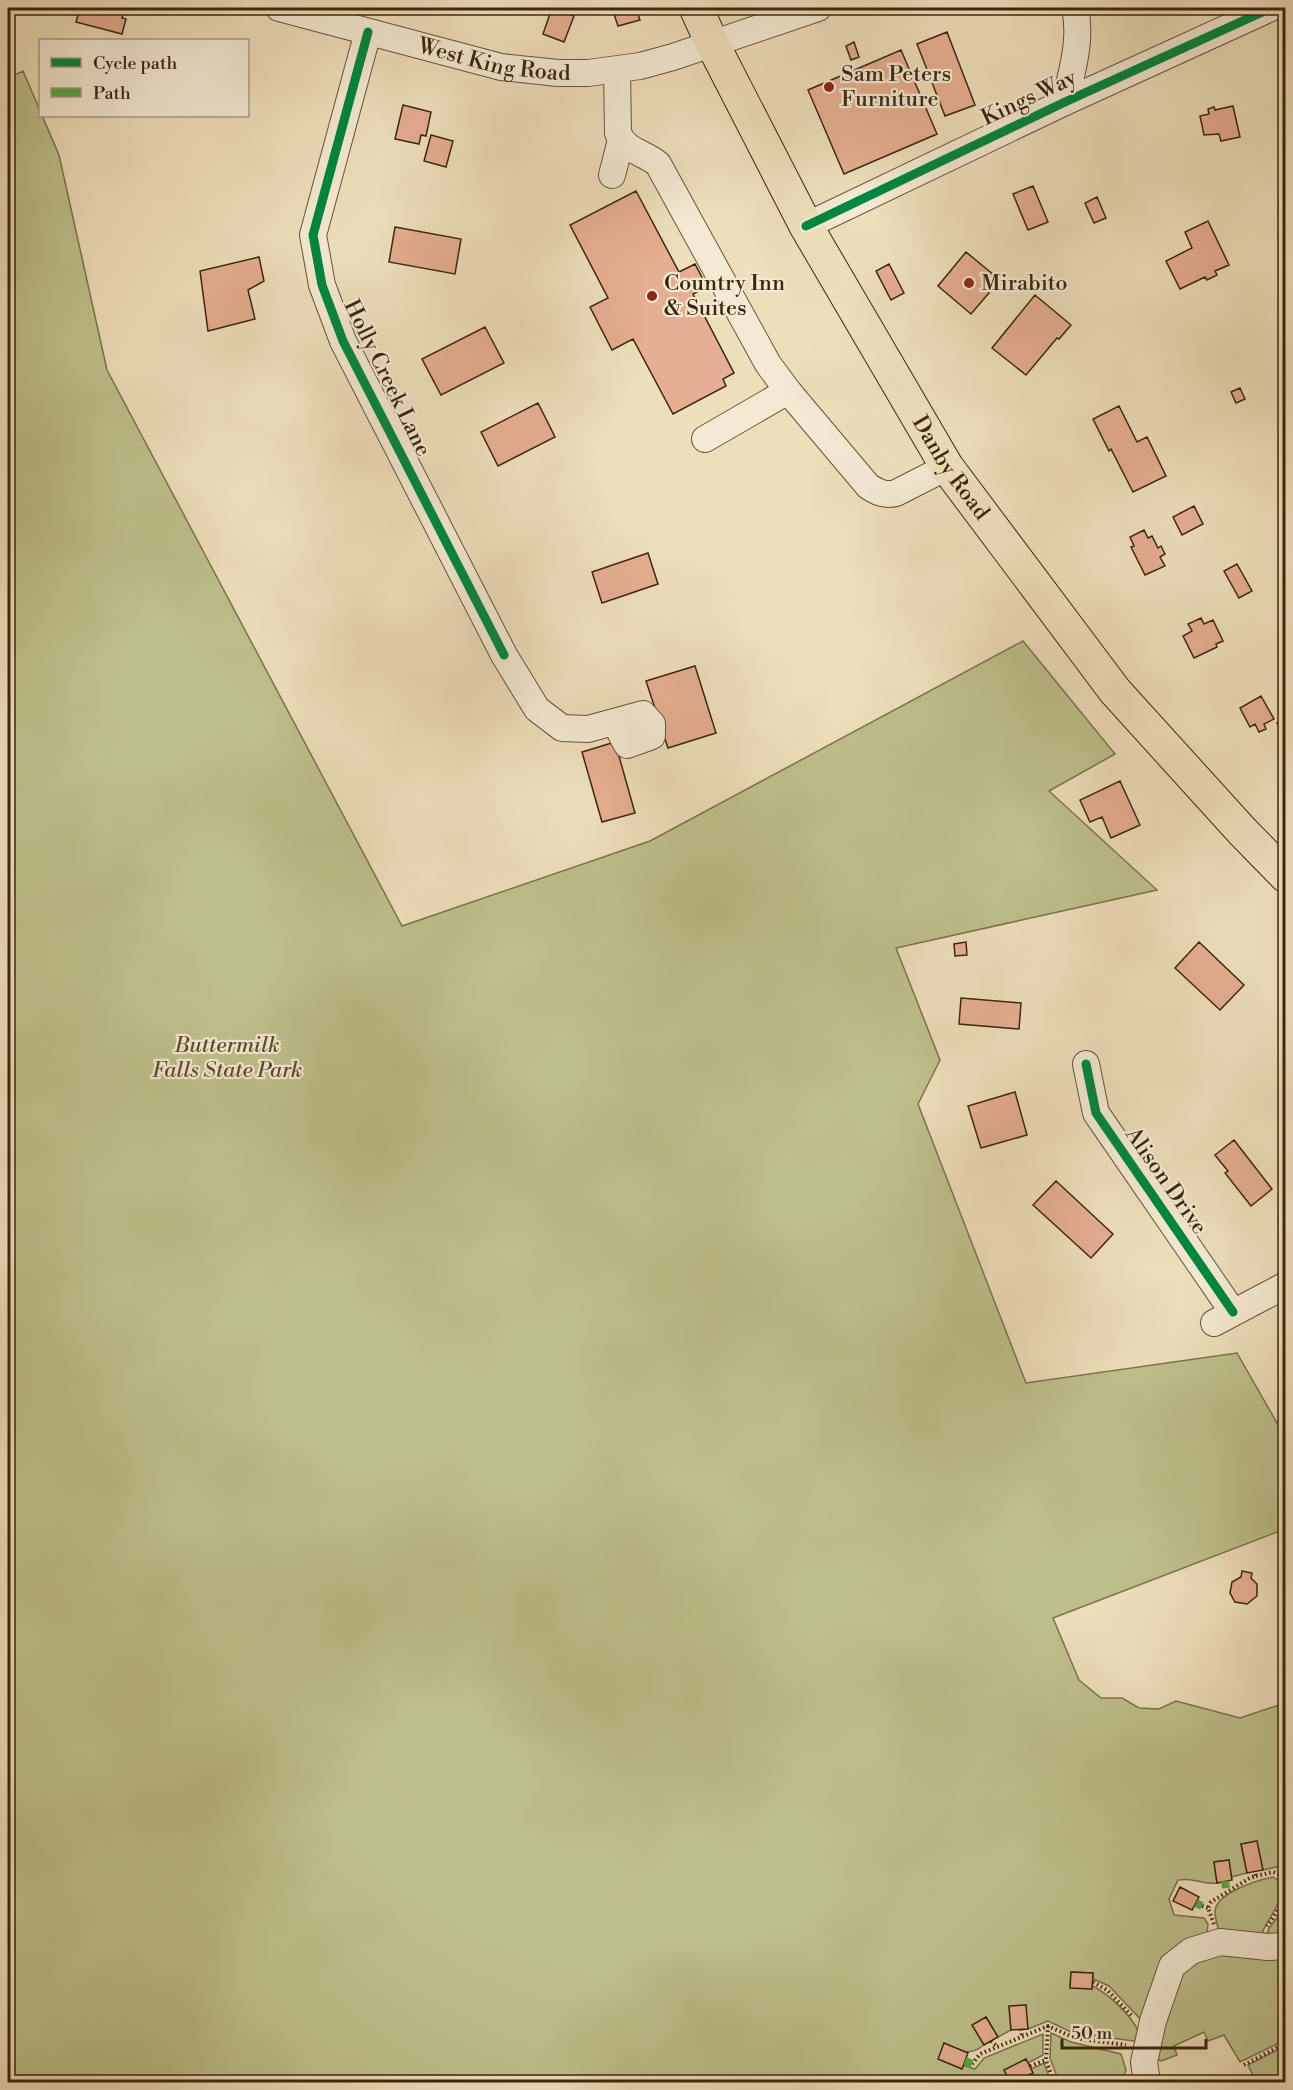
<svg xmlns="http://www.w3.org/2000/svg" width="1293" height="2090" viewBox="0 0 1293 2090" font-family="'Libre Bodoni',serif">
  <rect width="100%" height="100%" fill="#eedfbb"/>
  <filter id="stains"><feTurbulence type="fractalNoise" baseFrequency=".00333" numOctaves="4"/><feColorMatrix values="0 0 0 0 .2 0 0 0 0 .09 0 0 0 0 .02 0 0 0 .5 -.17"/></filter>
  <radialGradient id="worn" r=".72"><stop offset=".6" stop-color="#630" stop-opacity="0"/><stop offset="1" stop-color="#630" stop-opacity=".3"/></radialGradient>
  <path fill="#bec08c" stroke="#7c734c" stroke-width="1.5" d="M23 71 59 155 107 370 402 926 650 841 1023 641 1115 754 1049 791 1157 890 896 948 940 1060 918 1104 1026 1383 1237 1353 1285 1437V1529L1053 1618 1079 1680 1101 1698H1122L1139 1708 1159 1709 1176 1701 1240 1718 1285 1703 1286 1871 1276 1867 1263 1870 1256 1841 1241 1844 1247 1873 1231 1877 1229 1860 1214 1862 1217 1883C1200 1885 1196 1877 1178 1880L1169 1899 1174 1915 1204 1918 1208 1924 1207 1934 1145 2024 1109 1986 1093 1979V1973L1071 1972 1070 1987 1092 1989 1093 1986C1111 1996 1131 2015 1140 2034L1134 2041 1073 2033 1048 2021 1028 2029 1009 2007 1011 2030 998 2037 986 2017 973 2025 984 2045C968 2057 963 2051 945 2044L963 2065 975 2069 984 2058 1043 2034V2055L1028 2063 1026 2059 1004 2070 1010 2082H8V78Z
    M1273 1877 1279 1881C1288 1901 1265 1920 1260 1938L1220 1936C1219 1929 1215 1920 1215 1912 1215 1893 1258 1880 1273 1877Z
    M1285 1896V1940L1266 1938 1269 1928 1280 1914Z
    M1209 1952 1285 1956V2040L1240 2062 1224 2035 1208 2041 1204 2032 1174 2046 1177 2055 1161 2061 1157 2059 1174 1977Z
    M1051 2033 1071 2042 1121 2054 1126 2070 1121 2082H1059L1050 2058Z
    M1285 2046V2082H1256L1248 2065Z
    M1044 2063 1051 2082H1014L1033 2073 1031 2069Z"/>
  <path fill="#e6ae92" stroke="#3b260d" stroke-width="1.5" d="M80 8H125L122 18 126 19 122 34 76 22Z
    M552 8 574 16 564 42 543 34Z
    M612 8H636L640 20 618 26Z
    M947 32 975 105 945 116 917 44Z
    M854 42 859 57 851 60 846 46Z
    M901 50 937 134 844 174 808 90Z
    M403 105 431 112 426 136 421 135 419 144 395 139Z
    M1233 106 1240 137 1221 141 1219 134 1204 135 1200 116 1209 114 1208 109 1214 107 1215 110Z
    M431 135 453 141 446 167 424 161Z
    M1033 186 1048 222 1028 230 1013 194Z
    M636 191 679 272 695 264 707 287 693 294 734 373 723 379 726 386 673 414 633 339 612 350 590 307 608 298 570 225Z
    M1097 197 1106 218 1094 223 1085 203Z
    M1208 221 1229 265 1215 271 1217 275 1207 280 1205 277 1180 289 1166 261 1192 248 1185 232Z
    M395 227 461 239 455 274 389 262Z
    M966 252 1000 280 971 314 938 286Z
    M259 257 264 281 248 290 255 319 208 331 200 271Z
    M889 264 904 293 891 300 876 271Z
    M1035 295 1071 325 1059 339 1057 338 1026 375 992 348Z
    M485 327 504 363 441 395 422 359Z
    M1240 388 1245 399 1236 403 1231 392Z
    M538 403 555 437 498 466 481 432Z
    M1119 406 1137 442 1147 437 1166 476 1133 492 1111 449 1109 451 1093 419Z
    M1194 506 1203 524 1182 535 1173 517Z
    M1144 530 1148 538 1152 536 1158 548 1161 546 1165 554 1160 557 1165 566 1145 575 1131 547 1134 546 1130 537Z
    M648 553 658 584 602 603 592 572Z
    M1237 564 1252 591 1239 598 1224 571Z
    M1201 618 1204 624 1213 620 1223 641 1216 644 1217 647 1194 658 1183 636 1192 631 1188 624Z
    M695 666 716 733 668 748 646 681Z
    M1261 696 1274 719 1264 724 1266 729 1259 732 1255 724 1250 727 1240 708Z
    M1286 718V732L1283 734 1277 723Z
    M615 742 635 813 602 822 582 752Z
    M1120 781 1140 825 1111 838 1102 817 1090 822 1080 800Z
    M966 942 967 955 955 956 954 944Z
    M1199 942 1244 985 1220 1010 1175 968Z
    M961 998 1021 1003 1019 1029 959 1024Z
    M1015 1092 1027 1135 981 1148 968 1106Z
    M1234 1140 1272 1189 1251 1206 1225 1173 1228 1171 1215 1155Z
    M1056 1181 1113 1234 1091 1258 1033 1205Z
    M1242 1571 1252 1573 1251 1578 1257 1584V1596L1247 1604 1235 1602 1230 1593 1232 1582 1241 1577Z
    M1257 1841 1263 1870 1247 1873 1241 1844Z
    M1229 1860 1232 1880 1217 1883 1214 1862Z
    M1180 1887 1199 1897 1192 1910 1173 1901Z
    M1071 1972 1093 1973 1092 1989 1070 1988Z
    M1026 2005 1028 2029 1011 2030 1009 2006Z
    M986 2017 998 2037 984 2045 972 2025Z
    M944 2043 968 2053 962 2069 938 2059Z
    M1026 2059 1033 2073 1014 2082H1010L1004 2070Z"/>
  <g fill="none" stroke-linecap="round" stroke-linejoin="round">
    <defs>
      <g id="minor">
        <path id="s1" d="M279 8 501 67 558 73H588L640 66 673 57 818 8"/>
        <path d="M368 32 313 235 322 285 343 341 504 655 537 709 562 728 588 729 643 714 652 724V736L627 745 621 734 619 722"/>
        <path d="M617 70 618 133C626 152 644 152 658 164L768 364 788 391 868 486C877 492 885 496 896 493L947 467"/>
        <path d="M1065 102C1072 71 1082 39 1075 8"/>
        <path d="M612 175 621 140"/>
        <path d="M806 226 1065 102 1271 8"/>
        <path d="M705 439 788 391"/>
        <path d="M1086 1064 1096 1113 1233 1312"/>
        <path d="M1214 1323 1286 1285"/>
        <path d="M1147 2082 1144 2062 1153 2021 1172 1966 1191 1951 1220 1942 1268 1947 1286 1946"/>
      </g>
      <g id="major">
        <path id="s2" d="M696 8 712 43 806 226 947 467 1115 691 1242 831 1286 876"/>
      </g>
    </defs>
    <use href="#minor" stroke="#685438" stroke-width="28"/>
    <use href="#major" stroke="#3b260d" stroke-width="35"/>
    <path stroke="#3b260d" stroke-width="4" stroke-dasharray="1.5 3" stroke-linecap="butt" d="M1256 1876 1273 1872 1281 1875C1290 1892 1278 1912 1267 1926
      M1202 1906 1208 1908
      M1214 1924 1208 1908 1211 1902 1250 1878 1256 1876 1255 1872
      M1093 1982 1107 1990 1133 2017
      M1048 2026 1046 2060 1054 2082
      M1021 2029 1022 2037
      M991 2041 998 2047
      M972 2064 980 2054 1048 2026 1075 2038 1126 2045
      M1244 2065 1286 2043
      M1030 2066 1046 2060"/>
    <use href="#minor" stroke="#f4ead3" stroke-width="26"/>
    <use href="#major" stroke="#eedfbb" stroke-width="33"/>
    <path stroke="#55aa41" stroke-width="8" stroke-dasharray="15 8" stroke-linecap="butt" d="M1225 1881 1226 1888
      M1196 1903 1202 1906
      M965 2061 972 2064"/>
    <defs>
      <path id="cycleway" d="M368 32 313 235 322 285 343 341 504 655
        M806 226 1065 102 1271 8
        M1086 1064 1096 1113 1233 1312"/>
    </defs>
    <use href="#cycleway" stroke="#f4ead3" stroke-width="13"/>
    <use href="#cycleway" stroke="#00873e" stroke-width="9"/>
  </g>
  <g fill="#8f2418" stroke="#f4ead3" stroke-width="2">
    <circle cx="829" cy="87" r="6"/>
    <circle cx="969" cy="283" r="6"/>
    <circle cx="652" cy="296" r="6"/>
  </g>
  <g text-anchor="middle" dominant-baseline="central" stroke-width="4.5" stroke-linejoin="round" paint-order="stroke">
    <g font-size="22" fill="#3b260d" stroke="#f4ead3">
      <text stroke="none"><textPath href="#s1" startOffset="222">West King Road</textPath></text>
      <text transform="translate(1029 98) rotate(-25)">Kings Way</text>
      <text transform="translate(387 378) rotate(64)">Holly Creek Lane</text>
      <text stroke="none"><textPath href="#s2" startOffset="526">Danby Road</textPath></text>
      <text transform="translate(1166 1181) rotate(55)">Alison Drive</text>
    </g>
    <g font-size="22" fill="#3b260d" stroke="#f4ead3" text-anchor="start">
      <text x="841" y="74">Sam Peters<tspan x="841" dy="25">Furniture</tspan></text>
      <text x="664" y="283">Country Inn<tspan x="664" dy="25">&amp; Suites</tspan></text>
      <text x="981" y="283">Mirabito</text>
    </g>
    <g font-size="22" font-style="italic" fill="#5c4c2d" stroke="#f4ead3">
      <text x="227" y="1045">Buttermilk<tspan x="227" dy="25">Falls State Park</tspan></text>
    </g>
  </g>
  <rect width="1293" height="2090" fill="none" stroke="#eedfbb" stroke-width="30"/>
  <rect x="9" y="9" width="1275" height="2072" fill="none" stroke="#3b260d" stroke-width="3"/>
  <rect x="15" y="15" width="1263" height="2060" fill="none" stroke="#3b260d" stroke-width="1.5"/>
  <rect x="39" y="39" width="210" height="78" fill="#f4ead3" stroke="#aa9c84" stroke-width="1.5"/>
  <rect x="51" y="58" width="30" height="9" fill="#00873e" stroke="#aa9c84" stroke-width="1.5"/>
  <text x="93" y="69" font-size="18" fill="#3b260d">Cycle path</text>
  <rect x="51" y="88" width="30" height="9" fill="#55aa41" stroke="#aa9c84" stroke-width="1.5"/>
  <text x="93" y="99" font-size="18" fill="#3b260d">Path</text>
  <path d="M1062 2039v9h144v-9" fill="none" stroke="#3b260d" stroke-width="3"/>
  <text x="1071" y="2039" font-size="18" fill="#3b260d" stroke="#f4ead3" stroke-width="4.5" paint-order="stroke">50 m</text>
  <rect width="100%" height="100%" filter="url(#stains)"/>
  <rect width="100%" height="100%" fill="url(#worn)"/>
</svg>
